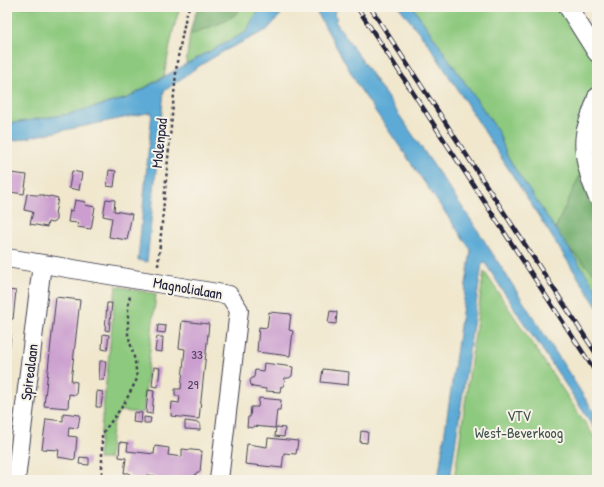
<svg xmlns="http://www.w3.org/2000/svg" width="604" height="487" viewBox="0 0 604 487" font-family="'Patrick Hand',sans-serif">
  <rect width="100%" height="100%" fill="#f7f3e8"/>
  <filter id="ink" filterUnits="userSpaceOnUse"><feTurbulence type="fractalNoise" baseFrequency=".025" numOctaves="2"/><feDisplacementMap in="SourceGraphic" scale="8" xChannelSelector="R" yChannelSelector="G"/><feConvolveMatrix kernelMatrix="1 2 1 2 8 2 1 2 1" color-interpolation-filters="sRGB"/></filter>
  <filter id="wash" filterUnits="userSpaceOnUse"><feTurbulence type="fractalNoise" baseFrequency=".012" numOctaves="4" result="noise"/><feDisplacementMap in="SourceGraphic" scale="16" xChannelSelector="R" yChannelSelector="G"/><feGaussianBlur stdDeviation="0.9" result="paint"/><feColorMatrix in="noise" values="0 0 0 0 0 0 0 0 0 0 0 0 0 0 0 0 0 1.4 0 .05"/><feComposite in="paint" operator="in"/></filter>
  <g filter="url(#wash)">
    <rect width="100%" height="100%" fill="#f0e7cd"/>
    <path fill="#8dc97e" stroke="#58765c" d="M7 7H74V10L80 7H180L173 31 164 76 128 98 69 114 7 124Z
      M241 7H262L253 19 246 32 186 64 190 34 218 24 235 15Z
      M413 7H564L589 44 593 51 595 61 596 69 592 92 583 119 580 136 579 149V162L581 173 553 233 597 276V296L553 233 507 156 498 131Z
      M484 271 597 441V480H454Z
      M116 286 156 294 143 413 120 411C110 423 111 444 109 459H98Z"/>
    <path fill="#72ad6d" stroke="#4a6854" d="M198 7H241L235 15 218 24 190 34 192 24Z
      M581 173 583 183 597 214V276L553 233Z"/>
    <path fill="#5caad5" stroke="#3f6688" d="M262 7H286L283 12 267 30 224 51 196 68 164 91 147 262 138 260 152 112 7 142V124L69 114 128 98 186 64 246 32 253 19Z
      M314 7H338L336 8 334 14 337 19 335 21 473 223 597 417V432L534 337H533L487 266 485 263 482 264 450 480H438L471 250 360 89Z
      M399 7H413L498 131 507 156 519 175 597 290V307L429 45Z"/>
    <g id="blocks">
      <path fill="#cb9ecf" d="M109 170 116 171 114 187 107 186Z
        M72 171 82 173 79 190 69 188Z
        M11 173 27 175 24 194 10 192 9 198H10L8 210H7V175Z
        M27 194 35 195H44V196L49 197 50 196 58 198 55 214 56 215V220L54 222 52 223 48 222 47 227 30 224 33 212 24 210Z
        M106 199 115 200 114 211 132 214 127 240 109 237 112 218 103 216Z
        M75 200 86 202 85 205 95 207 91 229 77 227 78 223 68 222 70 210 73 211Z
        M7 290 16 291 13 319H7Z
        M56 297 80 300 71 381 77 382 76 395 69 394 68 408 44 406Z
        M107 303H112L109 331 105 330Z
        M330 311 337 312 336 324 328 323Z
        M269 312 291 314 289 330 293 331 290 356 257 352 259 327 267 328Z
        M182 321 209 324 199 419 171 416 172 402 179 403 180 396H175V389H181L185 349 179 348Z
        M158 326V325L166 326 165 333 157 332Z
        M7 333 11 334 8 363H7Z
        M103 334 109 335 107 350 102 349Z
        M157 337H163L162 352 155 351Z
        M100 361H106L104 380H99Z
        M264 363 293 367 292 376 289 378H285L284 384 283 387 281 386 280 392 266 391V389L253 387 251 385 250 381 251 379 254 377 255 370 263 371Z
        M154 367 160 368 158 387 152 386Z
        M323 369 349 372 348 385 321 382Z
        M148 390 154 391 152 414 146 413Z
        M97 391 103 392 101 407H96Z
        M259 398 281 400 280 410H277L275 428 253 426V428L247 427 248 417H250L251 407H258Z
        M134 412 142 413 141 423 133 422Z
        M63 413 80 415 78 428 69 427 68 436 77 437 75 460 58 457 59 450 42 449 46 419 63 421Z
        M144 417 151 418 150 423H144Z
        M185 421 200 423V430L185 429Z
        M276 427 285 428 284 437 275 436Z
        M361 431 368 432 367 443 360 442Z
        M268 438 298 441 296 454 284 453 282 468 245 464 247 444 267 447Z
        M120 442 128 443 127 451 154 454 155 446 169 448 168 455 182 457V449L202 451 200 472H197L193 480H183V479L174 478 173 480H157L156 476 147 475 146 479 130 477 129 473H124L126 458 119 457Z
        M80 457 89 458V465L79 464Z"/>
    </g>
  </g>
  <g filter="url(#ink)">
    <use href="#blocks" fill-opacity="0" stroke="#414051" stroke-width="1"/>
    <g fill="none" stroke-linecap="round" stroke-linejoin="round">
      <defs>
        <path id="minor" d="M568 7 597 53
          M597 97C594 108 587 123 585 134 582 153 589 178 597 196
          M7 258 229 295 239 310 219 480
          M16 480 42 264"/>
      </defs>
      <use href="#minor" stroke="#414051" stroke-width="20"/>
      <path stroke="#414051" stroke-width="2.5" stroke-dasharray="3 3" stroke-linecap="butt" d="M158 266 177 62 186 16 189 7
        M102 480V434L124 404 137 379 135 361 128 334V305L130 296"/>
      <use href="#minor" stroke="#fff" stroke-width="18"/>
      <defs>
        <path id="rail" d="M357 7 597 374
          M370 7 597 355"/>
      </defs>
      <use href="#rail" stroke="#22223b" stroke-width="4.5"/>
      <use href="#rail" stroke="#f7f3e8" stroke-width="3" stroke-dasharray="9" stroke-linecap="butt"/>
    </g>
  </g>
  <g text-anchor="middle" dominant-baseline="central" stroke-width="4" stroke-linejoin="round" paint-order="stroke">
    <g font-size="13" fill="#4c4160">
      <text x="197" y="354">33</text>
      <text x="193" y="384">29</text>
    </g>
    <g font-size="15" fill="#22223b" stroke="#f7f3e8">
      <text transform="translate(159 143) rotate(-84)">Molenpad</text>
      <text transform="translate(188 288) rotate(10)">Magnolialaan</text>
      <text transform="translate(29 372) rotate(-83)">Spirealaan</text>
    </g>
    <g font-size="15" fill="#42544f" stroke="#f7f3e8">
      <text x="519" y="415">VTV<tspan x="519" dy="17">West-Beverkoog</tspan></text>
    </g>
  </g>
  <rect width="604" height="487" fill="none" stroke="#f7f3e8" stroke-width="24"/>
</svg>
